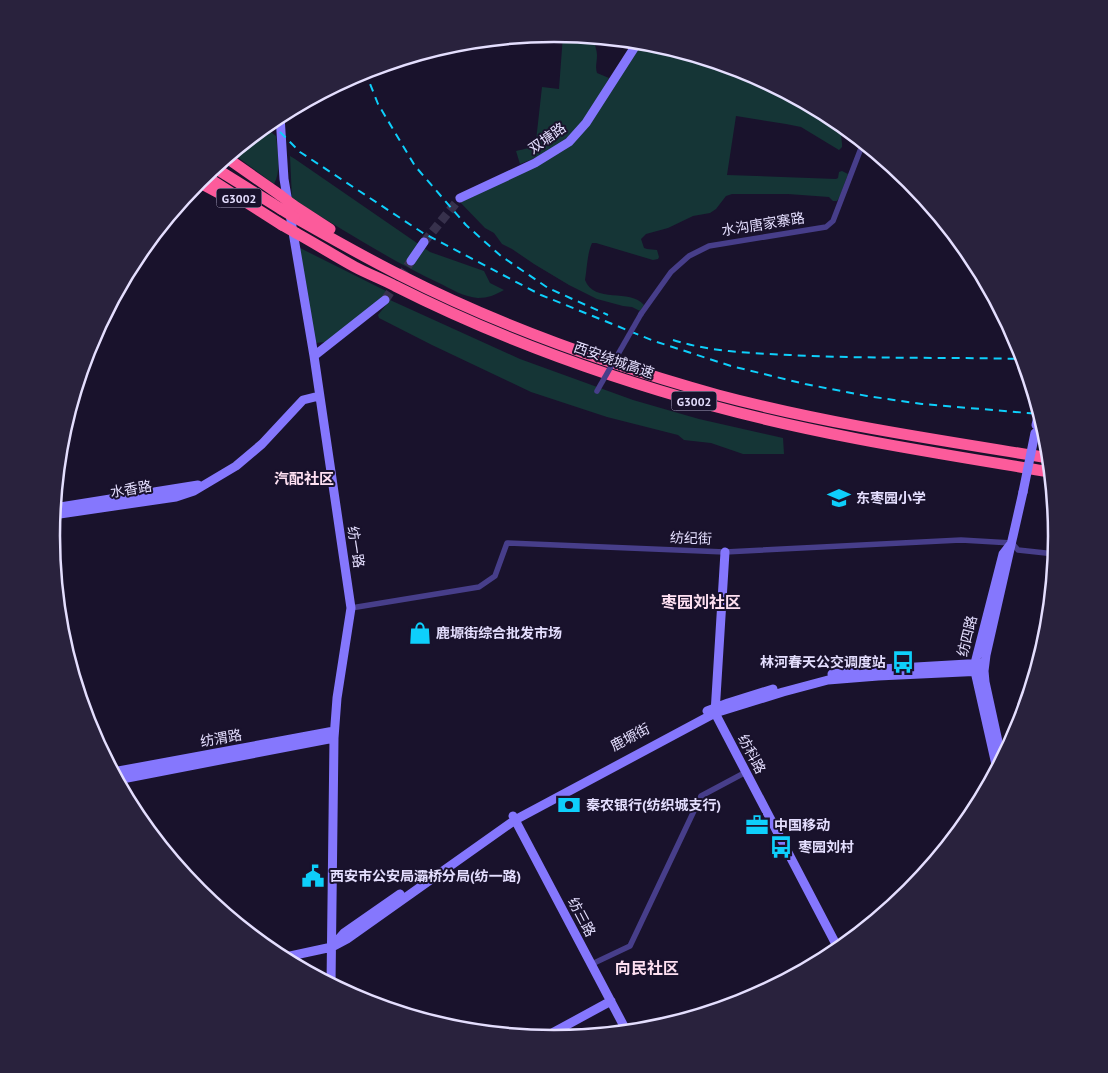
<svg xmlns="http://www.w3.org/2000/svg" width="1108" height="1073" viewBox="0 0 1108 1073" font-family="'PT Sans','Noto Sans SC',sans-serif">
  <rect width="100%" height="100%" fill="#19122c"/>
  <path fill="#153536" d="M563 35 594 38C594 44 597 50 597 55 597 62 595 67 597 73L609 78C596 102 582 126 561 143 549 152 533 159 520 164L516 151C524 149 532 149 536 141L542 87 559 89Z
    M638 42 652 43 747 72 834 119 840 124 842 144V147L839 150 801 127 786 124 736 116 727 175 836 179 838 178 839 172 842 171 848 174 840 196 837 201H833L829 197 788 194H732L726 196 716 209 710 213 693 216 668 228 646 234 641 239 644 248 647 249 657 250 659 257 658 259 653 260 596 243H592C587 254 587 269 585 280 594 304 630 288 644 305L640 311 632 307 623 306 597 299 569 285 534 264 512 249 502 244 494 233 485 228 458 200 564 150Z
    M264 127 276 136C277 150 282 170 274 184L232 153Z
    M290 156 295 159 430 252 484 271 490 283 504 290C495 295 488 298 478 298 464 297 451 289 439 283 388 259 340 228 292 199Z
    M298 247 388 292 385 297 326 342 315 343Z
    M390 300 520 359 633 400 699 419 783 438 784 454H743L711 443 684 440 678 435 607 417 531 392 432 345 379 318 378 315Z"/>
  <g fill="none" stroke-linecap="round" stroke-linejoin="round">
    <path stroke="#37314c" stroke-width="9" stroke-dasharray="9 4.5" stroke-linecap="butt" d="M424 242 460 198
      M385 300 411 261"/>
    <path stroke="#473e8a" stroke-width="5.5" d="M641 314 671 272 689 256 709 246 826 227 833 221 863 143
      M351 608 479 587 495 576 507 543 725 552 961 540 1012 543 1018 550 1055 554
      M592 964 630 946 701 796 746 772"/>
    <path stroke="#8577fd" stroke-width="9" d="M280 116 284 179 314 356 351 608 337 698 334 738 331 985
      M460 198 535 163 569 142 586 123 638 42
      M411 261 424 242
      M314 356 385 300
      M54 508 198 485
      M53 515 176 497 194 491 236 466 262 444 303 400 319 396
      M725 552 715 713 839 950
      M832 674 864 670 985 663
      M707 711 728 703 773 689
      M1002 760 985 682 984 671 986 655 1023 492
      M997 769 974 667 1003 554 1010 545
      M113 772 334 731
      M117 780 334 738
      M513 816 627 1032
      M337 941 344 933 400 894
      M281 958 332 947 347 939 515 820 715 713 783 692 828 680 878 676 984 671
      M543 1038 611 1001"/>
    <path stroke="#fc5b9b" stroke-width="11" d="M227 158 280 195
      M215 168 281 209
      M205 176 282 225
      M198 182 226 197
      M293 205 330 229
      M294 217C329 237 364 257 400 275 500 326 610 365 718 395 827 424 939 440 1049 458
      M296 233C316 244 335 256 355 267 368 274 382 279 395 286 496 337 603 376 713 406 823 436 937 453 1050 472"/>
    <path stroke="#0ecffb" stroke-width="2" stroke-dasharray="8 6" stroke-linecap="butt" d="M365 71 378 104 415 166 466 225 501 256 548 288 608 315
      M270 122 300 152 423 233 541 295 654 341 731 366 805 384 867 396 922 404 1040 414
      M673 340C711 352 751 353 790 355 868 359 945 357 1023 359"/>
    <path stroke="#473e8a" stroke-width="5.5" d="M597 391 641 314"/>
    <path stroke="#8577fd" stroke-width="9" d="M1036 425 1039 412
      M1023 492 1035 433"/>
    <path stroke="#fc5b9b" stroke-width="11" d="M280 195 293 205
      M281 209 294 217
      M282 225 296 233"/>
  </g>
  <defs>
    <symbol id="school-bare" viewBox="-9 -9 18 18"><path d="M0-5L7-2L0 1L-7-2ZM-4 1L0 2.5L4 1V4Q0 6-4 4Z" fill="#0ecffb" stroke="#19122c" stroke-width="2.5" paint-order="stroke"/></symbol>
    <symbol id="shop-bare" viewBox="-9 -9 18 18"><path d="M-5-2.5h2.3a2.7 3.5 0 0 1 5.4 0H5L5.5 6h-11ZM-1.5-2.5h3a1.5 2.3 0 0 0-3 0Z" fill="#0ecffb" stroke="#19122c" stroke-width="2.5" paint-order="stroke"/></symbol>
    <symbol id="bus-bare" viewBox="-9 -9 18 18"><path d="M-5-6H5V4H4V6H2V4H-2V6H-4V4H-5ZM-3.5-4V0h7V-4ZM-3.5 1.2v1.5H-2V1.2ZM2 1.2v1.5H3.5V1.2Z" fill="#0ecffb" stroke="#19122c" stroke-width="2.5" paint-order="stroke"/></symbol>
    <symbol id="bank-bare" viewBox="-9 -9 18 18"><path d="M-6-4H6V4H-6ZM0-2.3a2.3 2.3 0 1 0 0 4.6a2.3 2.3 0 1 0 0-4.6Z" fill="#0ecffb" stroke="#19122c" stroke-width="2.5" paint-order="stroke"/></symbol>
    <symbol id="office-bare" viewBox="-9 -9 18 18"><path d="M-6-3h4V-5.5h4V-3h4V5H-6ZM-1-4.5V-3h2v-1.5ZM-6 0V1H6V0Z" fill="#0ecffb" stroke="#19122c" stroke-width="2.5" paint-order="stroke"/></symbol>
    <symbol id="civic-bare" viewBox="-9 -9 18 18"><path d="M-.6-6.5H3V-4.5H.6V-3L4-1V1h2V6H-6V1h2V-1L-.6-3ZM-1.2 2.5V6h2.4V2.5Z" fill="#0ecffb" stroke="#19122c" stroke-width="2.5" paint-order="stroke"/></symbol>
  </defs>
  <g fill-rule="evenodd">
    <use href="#school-bare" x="823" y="482" width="32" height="32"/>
    <use href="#shop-bare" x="404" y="617" width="32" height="32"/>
    <use href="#bus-bare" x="887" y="646" width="32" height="32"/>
    <use href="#bank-bare" x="553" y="789" width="32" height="32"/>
    <use href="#office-bare" x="741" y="809" width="32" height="32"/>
    <use href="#bus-bare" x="765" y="831" width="32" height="32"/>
    <use href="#civic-bare" x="297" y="860" width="32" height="32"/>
  </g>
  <g text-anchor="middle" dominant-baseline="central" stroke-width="4" stroke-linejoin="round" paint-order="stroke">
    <g fill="#19122c" stroke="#a7a1bf" stroke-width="1">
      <rect x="216.5" y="188.5" width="45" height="19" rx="4"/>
      <rect x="671.5" y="391.5" width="45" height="19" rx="4"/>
    </g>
    <g font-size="12" font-weight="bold" fill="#e4defe">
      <text x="239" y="198">G3002</text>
      <text x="694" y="401">G3002</text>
    </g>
    <g font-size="14" fill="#e4defe" stroke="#19122c">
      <text transform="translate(547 138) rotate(-35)">双塘路</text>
      <text transform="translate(763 224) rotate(-9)">水沟唐家寨路</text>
      <text transform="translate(614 360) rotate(19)">西安绕城高速</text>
      <text transform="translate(131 489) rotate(-9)">水香路</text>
      <text transform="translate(691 538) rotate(2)">纺纪街</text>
      <text transform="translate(356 547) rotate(81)">纺一路</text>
      <text transform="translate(967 636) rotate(-76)">纺四路</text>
      <text transform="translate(630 737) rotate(-28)">鹿塬街</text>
      <text transform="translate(221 738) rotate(-10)">纺渭路</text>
      <text transform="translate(752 754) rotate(62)">纺科路</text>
      <text transform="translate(582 917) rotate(62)">纺三路</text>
    </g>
    <g font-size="14" font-weight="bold" fill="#e4defe" stroke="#19122c" text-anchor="start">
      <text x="856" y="498">东枣园小学</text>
      <text x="436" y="633">鹿塬街综合批发市场</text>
      <text x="886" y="662" text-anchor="end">林河春天公交调度站</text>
      <text x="586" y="805">秦农银行(纺织城支行)</text>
      <text x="774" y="825">中国移动</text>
      <text x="798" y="847">枣园刘村</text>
      <text x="330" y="876">西安市公安局灞桥分局(纺一路)</text>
    </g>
    <g font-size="15" font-weight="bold" fill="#fee0f1" stroke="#19122c">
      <text x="304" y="478">汽配社区</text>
    </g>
    <g font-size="16" font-weight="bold" fill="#fee0f1" stroke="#19122c">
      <text x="701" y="602">枣园刘社区</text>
      <text x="647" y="968">向民社区</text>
    </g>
  </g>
  <path d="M0 0H1108V1073H0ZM60 536a494 494 0 1 1 988 0a494 494 0 1 1-988 0Z" fill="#29223d" fill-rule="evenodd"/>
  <path fill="none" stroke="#e4defe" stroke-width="2.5" d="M60 536a494 494 0 1 1 988 0a494 494 0 1 1-988 0Z"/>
</svg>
